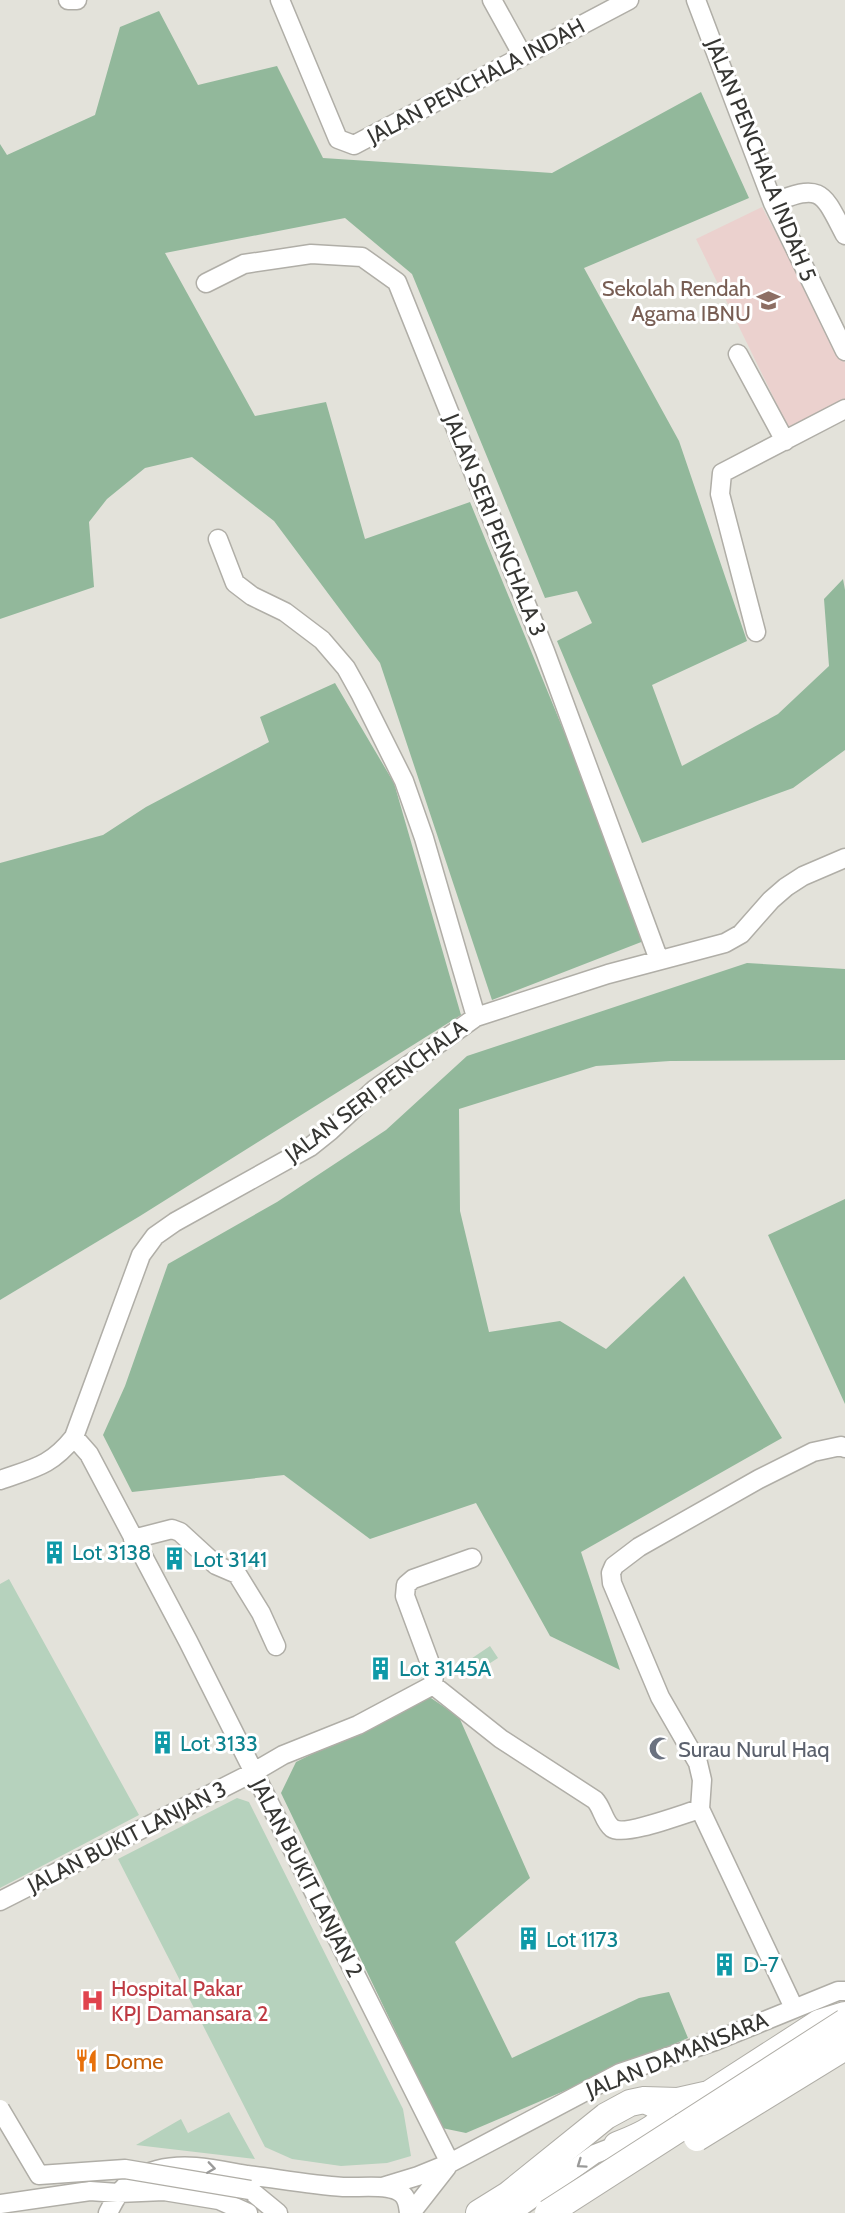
<svg xmlns="http://www.w3.org/2000/svg" width="845" height="2213" viewBox="0 0 845 2213" font-family="Cabin,sans-serif">
  <rect width="100%" height="100%" fill="#e3e2da"/>
  <path fill="#ebd1ce" d="M762 207 845 363V400L788 427 696 239Z"/>
  <path fill="#b6d2bd" d="M9 1579 139 1815 0 1888V1584Z
    M490 1646 498 1658 467 1678 459 1667Z
    M237 1798 249 1802 403 2109 411 2156 387 2163 341 2166 292 2159 265 2147 118 1859Z
    M229 2112 255 2159 136 2145 181 2119 188 2133Z"/>
  <path fill="#92b89b" d="M159 11 198 85 277 66 323 158 552 173 701 92 749 198 584 268 679 441 747 641 652 685 682 766 778 714 829 666 824 599 843 579 845 590V750L793 788 642 843 557 641 592 623 577 591 545 598 412 274 345 218 165 253 255 416 326 402 365 539 470 502 649 939 492 1000 380 663 274 521 192 457 145 468 107 499 89 522 94 587 0 619V144L7 155 95 115 120 27Z
    M335 683 394 783 461 1015 140 1216 0 1300V863L103 835 146 807 269 742 260 717Z
    M747 963 845 969V1060L670 1061 596 1066 459 1109 460 1211 489 1332 560 1321 606 1349 684 1276 782 1438 581 1552 620 1670 550 1636 476 1503 370 1539 284 1475 132 1492 103 1435 125 1386 168 1264 277 1202 386 1130 467 1056Z
    M845 1199V1404L768 1235Z
    M428 1696 459 1717 530 1878 455 1942 512 2058 639 1998 669 1992 688 2038 466 2133 442 2128 281 1793 296 1762Z"/>
  <g fill="none" stroke-linecap="round" stroke-linejoin="round">
    <defs>
      <path id="minor" d="M68 0H77
        M280 0 338 139 354 145 629 0
        M492 0 523 56
        M696 0 773 203 845 351
        M773 203C822 182 823 193 845 235
        M206 283 244 264 311 254 362 257 397 282 545 651 659 960
        M738 354 785 441
        M218 539 235 583 252 596 285 612 322 640 346 668 361 695 404 781 424 838 476 1017
        M756 632 720 494 722 473 845 409
        M74 1437 89 1454 188 1641 450 2163
        M0 1480C34 1468 51 1466 74 1437L141 1255 155 1236 175 1222 310 1147 330 1131 375 1089 476 1017 608 974 725 943 741 934 771 900 786 887 803 876 845 858
        M133 1539 172 1529 180 1532 216 1565 237 1574 261 1613 276 1646
        M433 1685 501 1739 595 1800C602 1807 604 1822 612 1828 624 1837 685 1813 700 1809
        M433 1685 434 1674 405 1596 406 1585 413 1579 472 1558
        M0 1901 254 1772 283 1755 358 1725 433 1685
        M794 2008 700 1809 702 1780 698 1763 660 1697 612 1583 611 1573 614 1566 639 1547 759 1479 813 1452 841 1446 845 1448
        M382 2187 418 2176 450 2163 620 2073 715 2041 838 1991H845
        M250 2190 278 2213
        M0 2204 90 2191 118 2193 164 2191 219 2200 248 2213
        M108 2213C120 2188 129 2177 157 2170 187 2162 218 2170 247 2175 279 2179 311 2185 343 2187 358 2188 389 2183 401 2193 408 2198 408 2206 409 2213
        M411 2213 447 2167
        M512 2213 595 2154 626 2142"/>
      <path id="highway" d="M617 2145C635 2138 691 2117 644 2100
        M479 2213 508 2195 606 2116 630 2103 644 2100 678 2101 709 2094 819 2023 845 2015"/>
    </defs>
    <use href="#minor" stroke="#b0aea7" stroke-width="21"/>
    <use href="#highway" stroke="#b0aea7" stroke-width="28"/>
    <use href="#minor" stroke="#fff" stroke-width="18"/>
    <use href="#highway" stroke="#fff" stroke-width="26"/>
    <defs>
      <path id="minor-bridge" d="M0 2109 39 2175 125 2169 250 2190"/>
      <path id="highway-bridge" d="M697 2138 845 2047
        M548 2213 845 2022"/>
    </defs>
    <use href="#minor-bridge" stroke="#b0aea7" stroke-width="21" stroke-linecap="butt"/>
    <use href="#highway-bridge" stroke="#b0aea7" stroke-width="28" stroke-linecap="butt"/>
    <use href="#minor-bridge" stroke="#fff" stroke-width="18"/>
    <use href="#highway-bridge" stroke="#fff" stroke-width="26"/>
  </g>
  <defs><path id="oneway-chevron" d="M-2-3.5L2.5 0L-2 3.5" fill="none" stroke-width="1.6" stroke-linecap="round" stroke-linejoin="round" transform="scale(1.5)"/></defs>
  <g stroke="#9a9a99">
    <use href="#oneway-chevron" transform="translate(581 2164) rotate(145)"/>
    <use href="#oneway-chevron" transform="translate(211 2168) rotate(8)"/>
  </g>
  <defs>
    <symbol id="school-bare" viewBox="-9 -9 18 18"><path d="M0-5L7-2L0 1L-7-2ZM-4 1L0 2.5L4 1V4Q0 6-4 4Z" fill="#8d6e63" stroke="#fff" stroke-width="2.5" paint-order="stroke"/></symbol>
    <symbol id="building-bare" viewBox="-9 -9 18 18"><path d="M-4-6H4V6H1V3H-1V6H-4ZM-2.5-4.3h1.7v1.8h-1.7ZM.8-4.3h1.7v1.8H.8ZM-2.5-1h1.7V.8h-1.7ZM.8-1h1.7V.8H.8Z" fill="#0f9aa8" stroke="#fff" stroke-width="2.5" paint-order="stroke"/></symbol>
    <symbol id="mosque-bare" viewBox="-9 -9 18 18"><path d="M3.5-4.9A6 6 0 1 0 3.5 4.9A5 5 0 1 1 3.5-4.9Z" fill="#6b7280" stroke="#fff" stroke-width="2.5" paint-order="stroke"/></symbol>
    <symbol id="hospital-bare" viewBox="-9 -9 18 18"><path d="M-5-5h3v3.5h4V-5h3V5h-3V1.5h-4V5h-3Z" fill="#e0444e" stroke="#fff" stroke-width="2.5" paint-order="stroke"/></symbol>
    <symbol id="restaurant-bare" viewBox="-9 -9 18 18"><path d="M-5-6h1v4h1v-4h1v4h1v-4h1v5L-1.5 .5V6h-2V.5L-5-1ZM5-6V6H3V1.5H1.5Q1.5-4 5-6Z" fill="#e8710a" stroke="#fff" stroke-width="2.5" paint-order="stroke"/></symbol>
  </defs>
  <g fill-rule="evenodd">
    <use href="#school-bare" x="752" y="284" width="33" height="33"/>
    <use href="#building-bare" x="38" y="1536" width="33" height="33"/>
    <use href="#building-bare" x="158" y="1542" width="33" height="33"/>
    <use href="#building-bare" x="364" y="1652" width="33" height="33"/>
    <use href="#building-bare" x="146" y="1726" width="33" height="33"/>
    <use href="#mosque-bare" x="644" y="1732" width="33" height="33"/>
    <use href="#building-bare" x="512" y="1922" width="33" height="33"/>
    <use href="#building-bare" x="708" y="1948" width="33" height="33"/>
    <use href="#hospital-bare" x="76" y="1984" width="33" height="33"/>
    <use href="#restaurant-bare" x="70" y="2044" width="33" height="33"/>
  </g>
  <g text-anchor="middle" dominant-baseline="central" stroke-width="6" stroke-linejoin="round" paint-order="stroke">
    <g font-size="22" fill="#363633" stroke="#fff">
      <text transform="translate(476 81) rotate(-28)">JALAN PENCHALA INDAH</text>
      <text transform="translate(761 160) rotate(68)">JALAN PENCHALA INDAH 5</text>
      <text transform="translate(495 525) rotate(68)">JALAN SERI PENCHALA 3</text>
      <text transform="translate(376 1091) rotate(-37)">JALAN SERI PENCHALA</text>
      <text transform="translate(127 1837) rotate(-27)">JALAN BUKIT LANJAN 3</text>
      <text transform="translate(307 1878) rotate(63)">JALAN BUKIT LANJAN 2</text>
      <text transform="translate(677 2055) rotate(-22)">JALAN DAMANSARA</text>
    </g>
    <g font-size="22" fill="#785e54" stroke="#fff" text-anchor="end">
      <text x="751" y="288">Sekolah Rendah<tspan x="751" dy="25">Agama IBNU</tspan></text>
    </g>
    <g font-size="22" fill="#0d838f" stroke="#fff" text-anchor="start">
      <text x="72" y="1552">Lot 3138</text>
      <text x="193" y="1559">Lot 3141</text>
      <text x="399" y="1668">Lot 3145A</text>
      <text x="180" y="1743">Lot 3133</text>
      <text x="546" y="1939">Lot 1173</text>
      <text x="743" y="1964">D-7</text>
    </g>
    <g font-size="22" fill="#5b616d" stroke="#fff" text-anchor="start">
      <text x="678" y="1749">Surau Nurul Haq</text>
    </g>
    <g font-size="22" fill="#be3a42" stroke="#fff" text-anchor="start">
      <text x="111" y="1988">Hospital Pakar<tspan x="111" dy="25">KPJ Damansara 2</tspan></text>
    </g>
    <g font-size="22" fill="#c56008" stroke="#fff" text-anchor="start">
      <text x="105" y="2061">Dome</text>
    </g>
  </g>
</svg>
